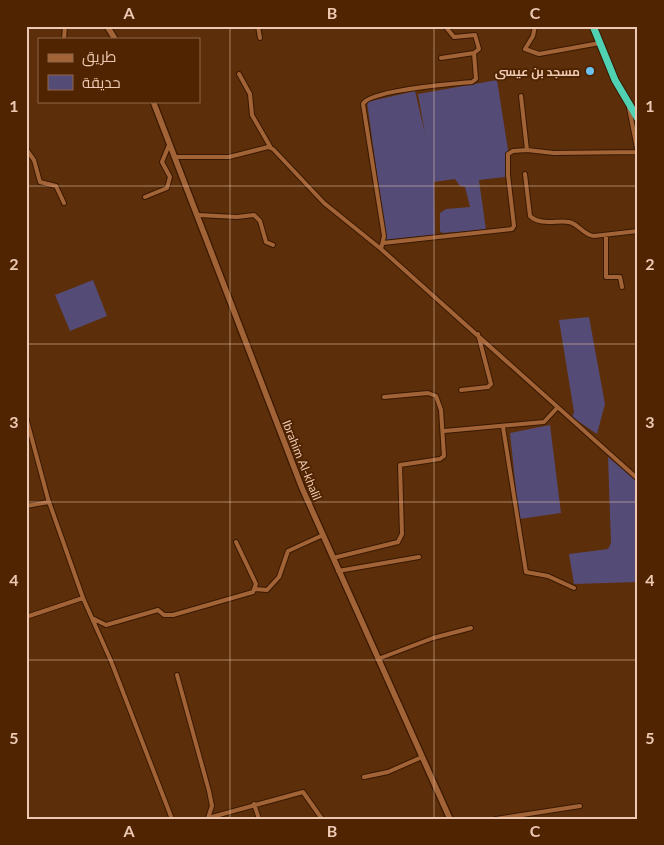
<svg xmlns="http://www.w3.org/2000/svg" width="664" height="845" viewBox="0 0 664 845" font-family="Lato,Cairo,sans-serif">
  <rect width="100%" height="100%" fill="#5c2e09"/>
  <path fill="#554b77" d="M497 80 508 150 505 177 479 180 486 230 442 233 440 231V213L446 209 470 207 465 187 460 186 455 179 434 182 435 235 386 240 367 102 415 91 425 134 418 94Z
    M93 280 107 316 70 331 55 295Z
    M589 317 605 404 597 434 572 417 574 412 559 320Z
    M550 425 561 513 519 519 510 433Z
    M608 457 638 482V582L574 584 569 554 608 549 611 543Z"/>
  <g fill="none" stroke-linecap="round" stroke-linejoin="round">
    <defs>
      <path id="street" d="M258 26 260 38
        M445 26 454 37 475 35 479 49 474 53
        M535 26 533 36 525 49 539 54 600 43
        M64 39 65 26
        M239 74 250 94 252 115 271 148
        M521 96 527 150 554 153 637 152
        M629 108 638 153
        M26 149 34 160 40 182 56 186 64 203
        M175 157H229L268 147 273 149 324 203 381 249 638 479
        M525 174 530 216C540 226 557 220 569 222 579 224 583 235 594 236L638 231
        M145 197 167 188 170 177 162 162 169 145
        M198 215 237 217 254 215 260 221 266 242 273 245
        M606 235V277H620L622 287
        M383 243 512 229 514 226 508 175V154L513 151 527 150
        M381 249 384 236 363 104C370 90 453 84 472 82L476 79 474 53 441 58
        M461 390 488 387 491 384 478 334
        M26 417 48 499 83 598 111 661 172 819
        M503 427 526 572 548 576 574 588
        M444 431 544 422 557 408
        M26 506 49 502
        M333 558 398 542 402 534 400 465 440 459 444 456 441 410 436 396 428 393 384 397
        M338 571 419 557
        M255 589 267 590 279 577 288 551 323 535
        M26 617 83 598
        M92 618 106 625 158 610 164 615H173L253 592 256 584 236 542
        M378 659 433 638 471 628
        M177 675 209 791 212 806 208 818
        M364 777 388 772 422 757
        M254 804 259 819
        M208 818 303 792 322 819
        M496 819 580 806"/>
      <path id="secondary" d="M107 26 115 39
        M153 101 302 488 450 819"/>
      <path id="highway" d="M593 26 615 80 638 119"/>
    </defs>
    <use href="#street" stroke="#391902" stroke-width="6"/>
    <use href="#secondary" stroke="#391902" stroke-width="8"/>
    <use href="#highway" stroke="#391902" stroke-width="9"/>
    <use href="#street" stroke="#a26336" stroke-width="4"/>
    <use href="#secondary" stroke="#a26336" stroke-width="5.5"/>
    <use href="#highway" stroke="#50d1b2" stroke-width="7"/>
  </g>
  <path fill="none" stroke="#edc9b3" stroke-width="1" stroke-opacity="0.55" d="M230 26V819M434 26V819M26 186H638M26 344H638M26 502H638M26 660H638"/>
  <circle fill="#6cc3f2" stroke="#502400" stroke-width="2" cx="590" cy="71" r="5"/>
  <g text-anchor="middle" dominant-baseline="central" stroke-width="4" stroke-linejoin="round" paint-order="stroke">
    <g font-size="12" font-weight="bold" fill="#edc9b3" stroke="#502400" text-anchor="end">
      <text x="580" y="71">مسجد بن عيسى</text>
    </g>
    <g font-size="12" fill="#edc9b3" stroke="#502400">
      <text transform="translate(302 460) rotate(68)">Ibrahim Al-khalil</text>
    </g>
  </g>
  <rect width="664" height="845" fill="none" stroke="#502400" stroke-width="55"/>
  <rect x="38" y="38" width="162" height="65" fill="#502400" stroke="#8f6648"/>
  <rect x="48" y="54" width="25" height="8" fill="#a26336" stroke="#8f6648"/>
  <text x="82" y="62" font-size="15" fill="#edc9b3">طريق</text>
  <rect x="48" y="75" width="25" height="15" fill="#554b77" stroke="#8f6648"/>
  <text x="82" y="88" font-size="15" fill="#edc9b3">حديقة</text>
  <rect x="28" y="28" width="608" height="790" fill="none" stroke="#edc9b3" stroke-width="2"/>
  <g font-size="16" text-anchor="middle" font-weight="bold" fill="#edc9b3">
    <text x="129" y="19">A</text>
    <text x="332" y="19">B</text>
    <text x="535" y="19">C</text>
    <text x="14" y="112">1</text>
    <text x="650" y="112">1</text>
    <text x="14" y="270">2</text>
    <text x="650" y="270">2</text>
    <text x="14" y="428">3</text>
    <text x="650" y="428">3</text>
    <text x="14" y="586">4</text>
    <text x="650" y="586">4</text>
    <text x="14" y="744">5</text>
    <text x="650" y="744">5</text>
    <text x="129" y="837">A</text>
    <text x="332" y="837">B</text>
    <text x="535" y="837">C</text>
  </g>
</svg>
